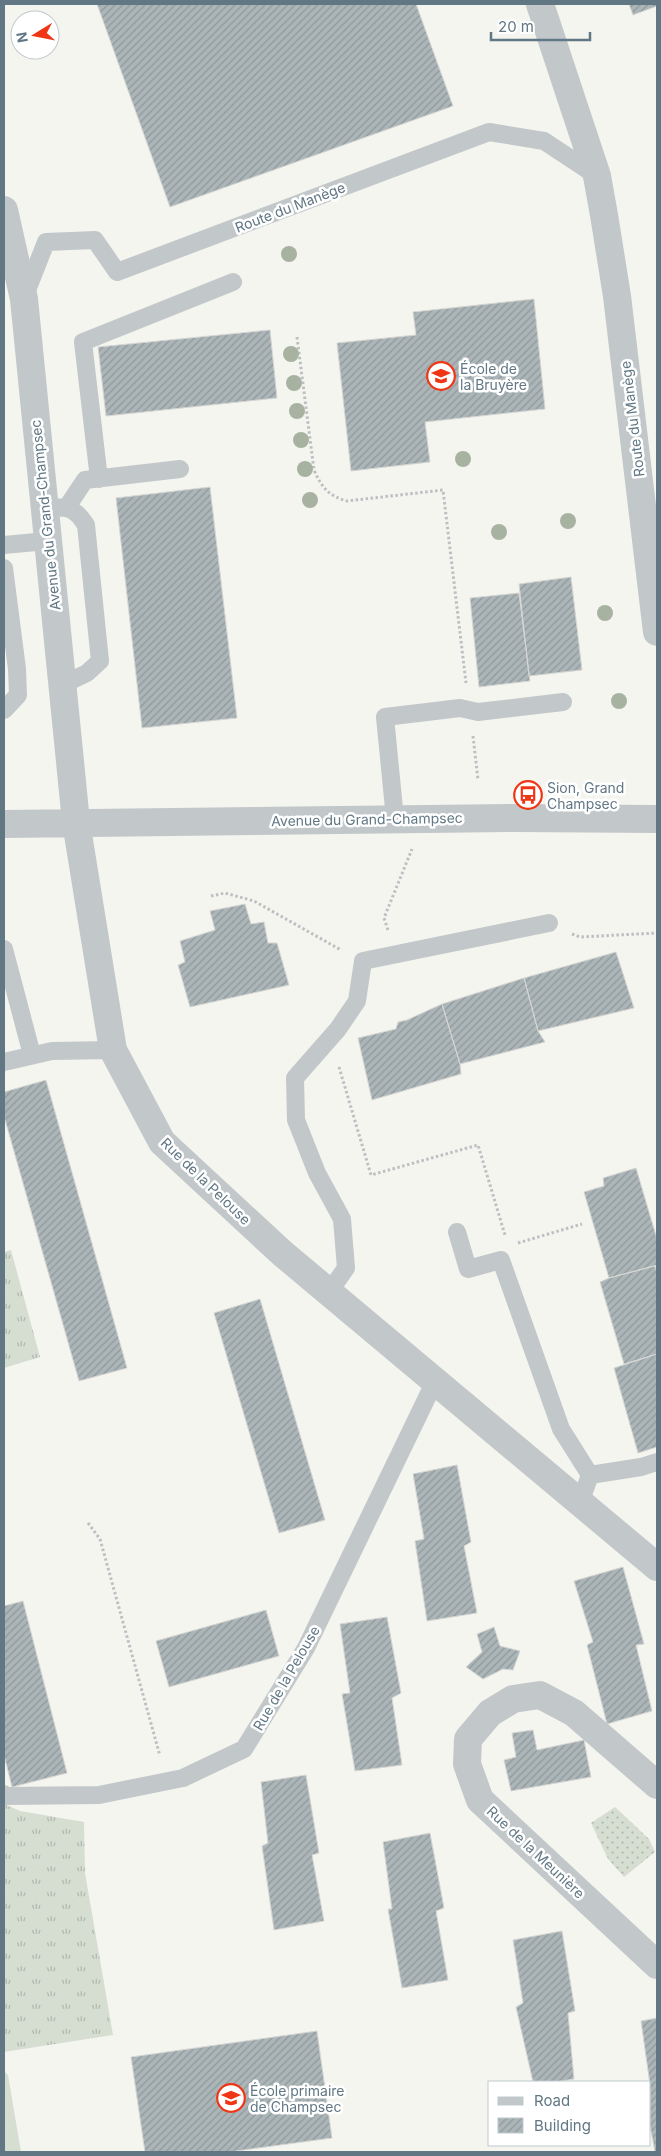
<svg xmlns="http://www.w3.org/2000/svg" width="661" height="2156" viewBox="0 0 661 2156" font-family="Inter,sans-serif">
  <defs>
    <pattern id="grass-tufts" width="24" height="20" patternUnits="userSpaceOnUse" patternTransform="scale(1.25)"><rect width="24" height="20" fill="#d6ddd1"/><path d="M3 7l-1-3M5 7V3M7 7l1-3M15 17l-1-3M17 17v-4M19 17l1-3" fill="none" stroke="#b1b8af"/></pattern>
    <pattern id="park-dots" width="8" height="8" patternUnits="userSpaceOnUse" patternTransform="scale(1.25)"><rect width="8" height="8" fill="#d6ddd1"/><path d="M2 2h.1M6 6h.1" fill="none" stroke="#b1b8af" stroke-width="1.8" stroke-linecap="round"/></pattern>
    <pattern id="building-hatch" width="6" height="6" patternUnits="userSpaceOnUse" patternTransform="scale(1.25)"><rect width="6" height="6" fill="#acb6b9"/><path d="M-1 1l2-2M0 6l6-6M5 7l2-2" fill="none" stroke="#8f999c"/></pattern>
  </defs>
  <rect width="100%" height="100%" fill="#f5f5f0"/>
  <path fill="url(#grass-tufts)" d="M11 1250 40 1357 4 1368V1252Z
    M4 1804 20 1811 84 1822 85 1873 113 2035 4 2052Z"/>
  <path fill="url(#park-dots)" d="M615 1807 649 1839 655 1852 624 1877 608 1859 591 1823Z"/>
  <path fill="#d6ddd1" d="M4 2071 8 2075 21 2152H4Z"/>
  <path fill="url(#building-hatch)" stroke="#d6d6d3" d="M97 4H416L453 106 170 207Z
    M629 4H657V6L633 15Z
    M534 299 545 409 425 422 430 462 351 471 337 343 416 335 413 312Z
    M270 330 277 398 106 416 98 347Z
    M210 487 237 718 142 728 116 498Z
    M571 577 582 670 529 676 519 584Z
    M519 593 530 681 479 687 470 598Z
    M245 904 251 924 264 922 268 943H277L289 985 190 1007 178 965 185 962 180 941 215 930 210 911Z
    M616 952 634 1008 538 1031 524 978Z
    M524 978 538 1031 545 1042 460 1064 442 1004Z
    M442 1004 460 1064 461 1074 372 1100 358 1038 396 1029 398 1022 407 1020Z
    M46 1080 127 1368 79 1381 4 1116V1092Z
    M636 1168 657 1239V1265L609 1278 584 1192 604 1186 603 1178Z
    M655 1266 657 1273V1354L624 1364 600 1282 609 1278Z
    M260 1299 325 1520 279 1533 214 1313Z
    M657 1354V1447L638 1453 614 1368Z
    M457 1465 471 1542 464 1546 477 1613 427 1621 415 1541 424 1539 413 1474Z
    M623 1567 644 1644 636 1645 652 1711 607 1724 587 1645 593 1642 574 1581Z
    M23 1601 67 1773 12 1787 4 1755V1606Z
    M266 1610 279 1656 169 1687 156 1641Z
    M387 1617 401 1693 392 1698 402 1765 355 1771 342 1694 350 1693 340 1624Z
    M494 1627 500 1646 520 1651 513 1670 503 1669 483 1679 466 1667 482 1652 477 1634Z
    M533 1730 537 1750 584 1740 591 1777 511 1791 504 1760 516 1757 512 1733Z
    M306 1775 319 1853 312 1855 324 1921 274 1930 262 1846 268 1843 261 1782Z
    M430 1833 444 1908 436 1911 448 1980 402 1988 388 1909H392L383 1842Z
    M562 1931 575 2011 568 2013 574 2079 555 2082H533L516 2007 523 2003 513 1940Z
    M657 2018V2152H655L650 2126V2085L641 2021Z
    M317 2031 332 2138 229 2152H145L131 2057Z"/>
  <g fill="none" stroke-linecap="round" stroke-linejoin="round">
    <path stroke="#bdc0c2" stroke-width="3" stroke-dasharray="2.5 2.5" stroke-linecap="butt" d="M297 337 314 470C321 486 328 496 347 501L443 490 466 683
      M473 736 478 780
      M211 896 225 893 254 901 341 950
      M388 930 384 918 412 849
      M572 934 580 937 657 933
      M339 1067 371 1175 478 1145 505 1235
      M518 1243 582 1224
      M88 1523 100 1539 160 1756"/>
    <path stroke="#c2c7c9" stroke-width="18" d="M24 298 46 242 95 240 117 272 489 132 544 141 597 176
      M99 479 83 342 233 282
      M67 507 85 480 180 469
      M44 508C66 507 73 505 86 525L100 661 87 673 62 685
      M4 545 47 541
      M4 568 17 669 18 695 4 710
      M395 819 385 717 460 708 478 712 563 702
      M4 949 32 1055
      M4 1062 52 1051 113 1050
      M457 1232 468 1269 501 1260 561 1429 590 1475 580 1503
      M329 1292 346 1268 342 1219 317 1173 296 1120 295 1078 338 1029 357 1001 363 961 549 923
      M590 1475 641 1467 657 1462
      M4 1794 6 1796 99 1795 183 1778 244 1749 306 1648 435 1381"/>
    <path stroke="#c2c7c9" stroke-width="28" d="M540 4 597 176 604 215 617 296 657 632
      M4 210 24 299 76 822 113 1050 162 1142 282 1253 657 1567
      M4 824 515 818 657 819
      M657 1785 574 1713 540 1695 513 1699 490 1713 468 1739 467 1764 480 1800 657 1965"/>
  </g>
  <g fill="#a7b2a1">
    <circle cx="289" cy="254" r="8"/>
    <circle cx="291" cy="354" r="8"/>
    <circle cx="294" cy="383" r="8"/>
    <circle cx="297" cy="411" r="8"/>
    <circle cx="301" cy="440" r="8"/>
    <circle cx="463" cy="459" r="8"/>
    <circle cx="305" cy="469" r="8"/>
    <circle cx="310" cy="500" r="8"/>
    <circle cx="568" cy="521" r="8"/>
    <circle cx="499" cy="532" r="8"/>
    <circle cx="605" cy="613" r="8"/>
    <circle cx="619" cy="701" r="8"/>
  </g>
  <defs>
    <symbol id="school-ring" viewBox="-11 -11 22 22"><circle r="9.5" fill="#fff" stroke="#f03515" stroke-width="1.5"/><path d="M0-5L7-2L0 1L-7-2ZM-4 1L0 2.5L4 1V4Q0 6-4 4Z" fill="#f03515"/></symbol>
    <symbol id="bus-ring" viewBox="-11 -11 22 22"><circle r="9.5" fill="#fff" stroke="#f03515" stroke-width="1.5"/><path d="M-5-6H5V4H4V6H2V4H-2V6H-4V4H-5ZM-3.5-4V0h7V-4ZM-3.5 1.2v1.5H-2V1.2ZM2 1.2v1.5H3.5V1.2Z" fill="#f03515"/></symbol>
  </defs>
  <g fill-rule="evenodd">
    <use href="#school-ring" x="425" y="360" width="32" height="32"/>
    <use href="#bus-ring" x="512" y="779" width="32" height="32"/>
    <use href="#school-ring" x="215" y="2082" width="32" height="32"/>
  </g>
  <g text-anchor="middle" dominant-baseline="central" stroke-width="5" stroke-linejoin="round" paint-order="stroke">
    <g font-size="14" fill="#617784" stroke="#fff">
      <text transform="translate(290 207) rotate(-21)">Route du Manège</text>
      <text transform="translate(632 419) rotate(-97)">Route du Manège</text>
      <text transform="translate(45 515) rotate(-96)">Avenue du Grand-Champsec</text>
      <text transform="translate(367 819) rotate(-1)">Avenue du Grand-Champsec</text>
      <text transform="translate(206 1181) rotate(44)">Rue de la Pelouse</text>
      <text transform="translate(286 1678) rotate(-60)">Rue de la Pelouse</text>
      <text transform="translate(536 1852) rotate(43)">Rue de la Meunière</text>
    </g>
    <g font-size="14" fill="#617784" stroke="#fff" text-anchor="start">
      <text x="460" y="368">École de<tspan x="460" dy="16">la Bruyère</tspan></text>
      <text x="547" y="787">Sion, Grand<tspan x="547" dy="16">Champsec</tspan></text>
      <text x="250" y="2090">École primaire<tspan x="250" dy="16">de Champsec</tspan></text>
    </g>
  </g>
  <rect width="661" height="2156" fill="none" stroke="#617784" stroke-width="10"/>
  <rect x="488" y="2081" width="162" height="65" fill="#ffffff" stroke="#c0c9ce"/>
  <rect x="498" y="2097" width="25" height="8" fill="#c2c7c9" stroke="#c0c9ce"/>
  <text x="534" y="2106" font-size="15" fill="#617784">Road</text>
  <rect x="498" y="2118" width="25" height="15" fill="url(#building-hatch)" stroke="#c0c9ce"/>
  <text x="534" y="2131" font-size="15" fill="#617784">Building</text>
  <g transform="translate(35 35) rotate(260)"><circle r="24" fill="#ffffff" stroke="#c0c9ce"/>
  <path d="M0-4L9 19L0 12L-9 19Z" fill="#f03515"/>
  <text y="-8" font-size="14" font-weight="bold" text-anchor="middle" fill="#617784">N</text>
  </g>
  <path d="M491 32v8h99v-8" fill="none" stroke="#617784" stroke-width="2.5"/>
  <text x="498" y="32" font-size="15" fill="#617784" stroke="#ffffff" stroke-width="4" paint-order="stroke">20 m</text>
</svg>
